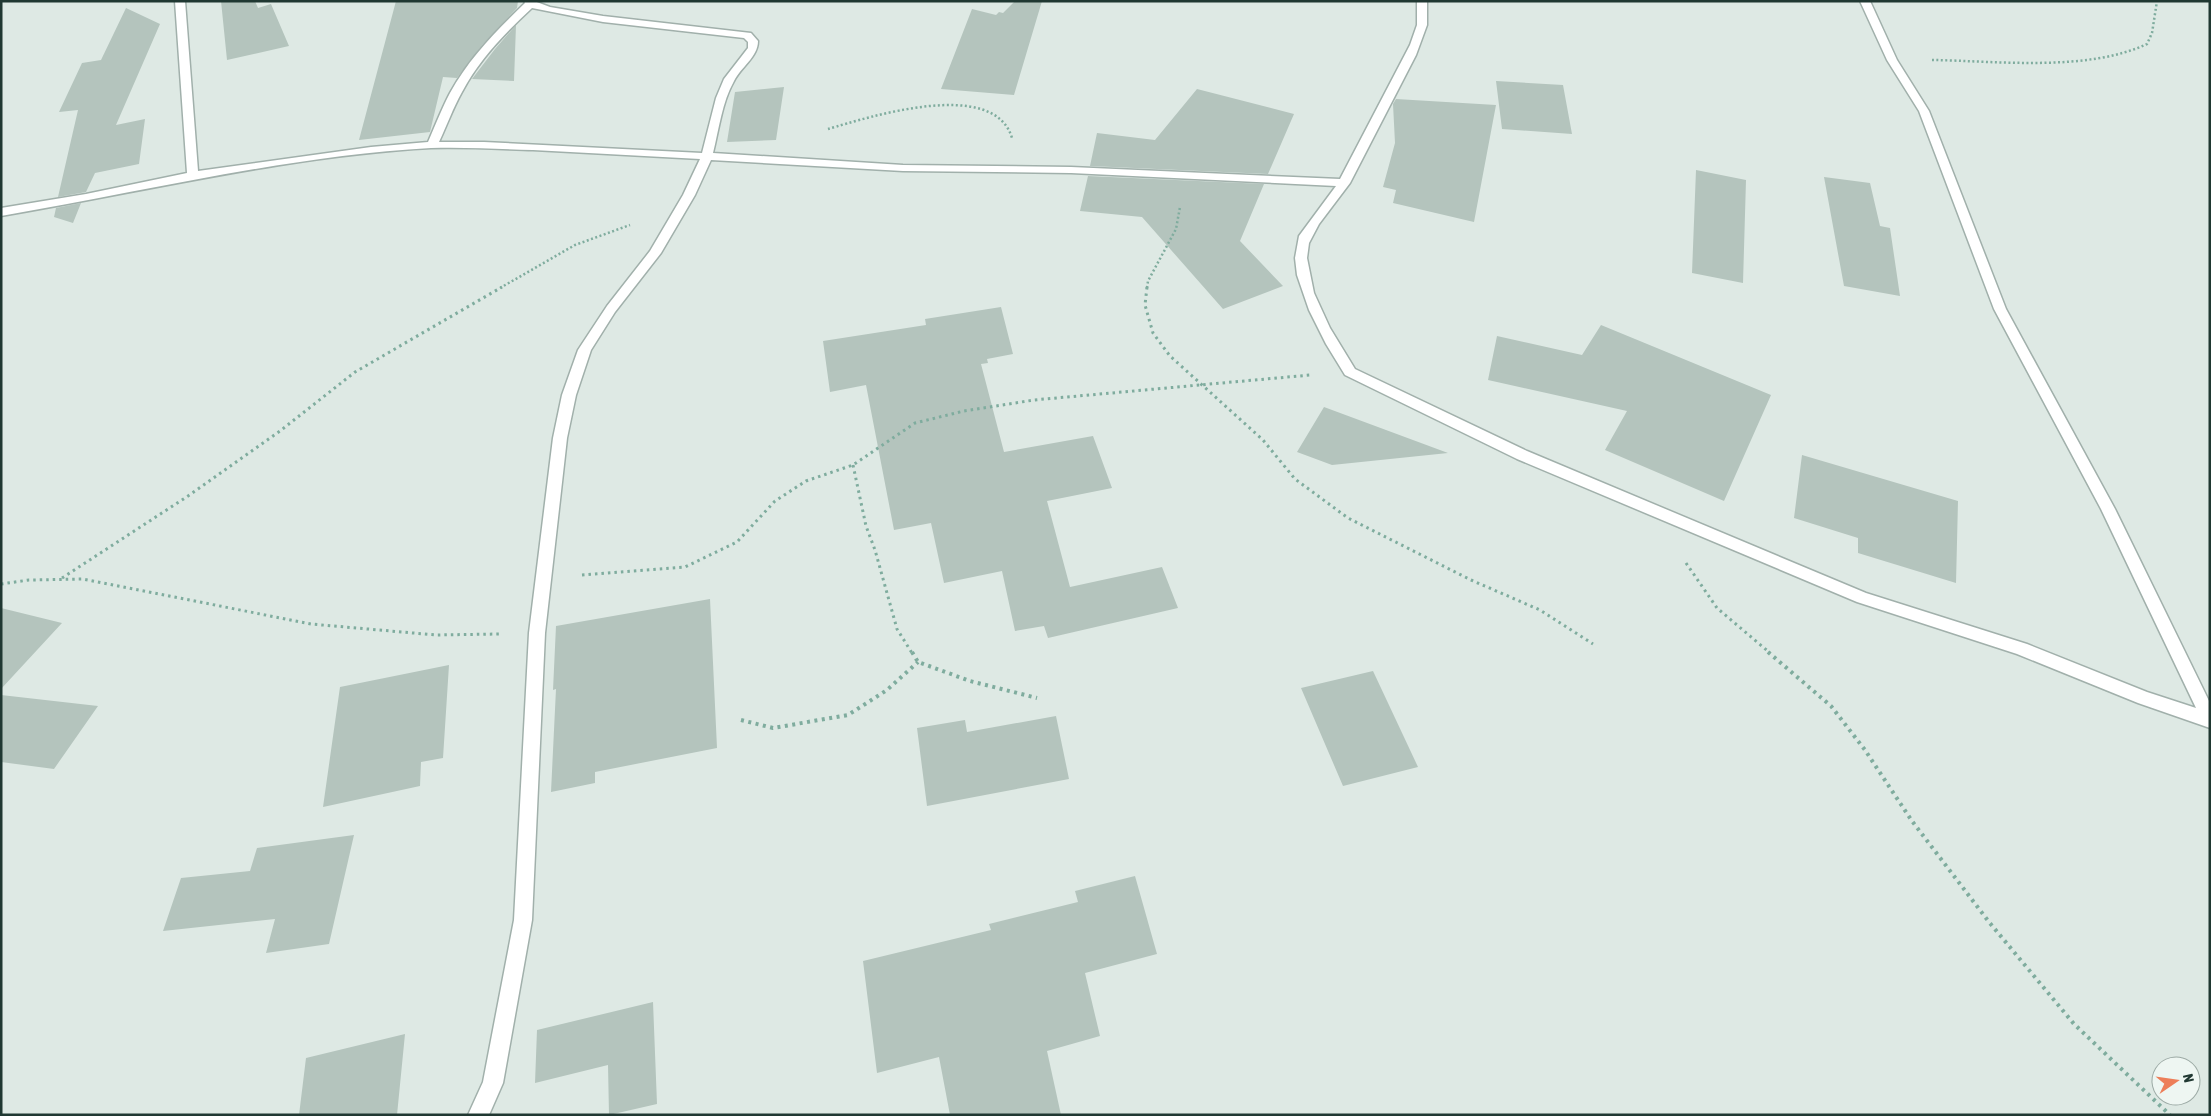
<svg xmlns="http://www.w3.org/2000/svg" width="2211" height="1116" viewBox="0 0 2211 1116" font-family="'Asap Condensed',sans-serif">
  <rect width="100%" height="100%" fill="#dee9e4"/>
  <path fill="#b4c4bd" d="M221 1H255L258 8 271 4 289 46 227 60Z
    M396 1H518L517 8 483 44 457 78 443 77 430 132 359 140Z
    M1015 1H1042L1014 95 941 89 972 9 996 15 999 12 1003 13Z
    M126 8 160 24 116 125 145 119 139 164 95 173 86 192 58 197 78 110 59 112 82 63 101 60Z
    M516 25 514 81 472 79 495 49Z
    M1496 81 1563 85 1572 134 1502 129Z
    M784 87 776 140 727 142 735 92Z
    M1197 89 1294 114 1268 174 1090 166 1097 133 1155 140Z
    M1396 99 1496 105 1474 222 1393 203 1396 190 1383 187 1395 143 1393 104Z
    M1696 170 1746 180 1743 283 1692 273Z
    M1088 176 1264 184 1240 241 1283 286 1223 309 1142 217 1080 211Z
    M1824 177 1870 183 1880 226 1890 228 1900 296 1844 286Z
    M81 203 73 223 54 217 56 208Z
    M1001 307 1013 354 987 359 988 363 981 364 1004 452 1093 436 1112 488 1047 501 1070 587 1162 567 1178 608 1048 638 1044 626 1015 631 1002 571 944 583 931 523 894 530 866 385 830 392 823 341 926 325 925 319Z
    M1601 325 1771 395 1724 501 1605 450 1627 411 1488 380 1497 336 1582 355Z
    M1324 407 1448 453 1332 465 1297 452Z
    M1802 455 1958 501 1956 583 1858 553V538L1794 518Z
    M710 599 717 748 595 772V783L551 792 556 689 553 690 556 626Z
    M1 608 62 623 1 689Z
    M449 665 443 758 421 762 420 786 323 807 340 687Z
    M1373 671 1418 767 1343 786 1301 688Z
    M1 695 98 706 54 769 1 762Z
    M1056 716 1069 779 927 806 917 728 965 720 967 732Z
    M354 835 329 944 266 953 275 919 163 931 181 878 250 871 257 848Z
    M1135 876 1157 954 1085 973 1100 1036 1047 1051 1061 1115H950L939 1057 877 1073 863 961 991 930 989 924 1078 902 1075 891Z
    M653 1002 657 1104 609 1115 608 1065 535 1083 537 1030Z
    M405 1034 397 1115H299L306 1058Z"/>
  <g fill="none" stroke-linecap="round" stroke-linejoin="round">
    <defs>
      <path id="street" d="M175 1H185L198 171 371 147 428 142C435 126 442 108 450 93 469 58 497 30 525 3L524 1H534L550 7 603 16 751 33 758 41C758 57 741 67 734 81 722 102 719 129 713 153L903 165 1071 167 1340 179 1410 45 1417 25V1H1427V25L1416 55 1350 183 1319 224 1309 243 1307 258 1314 293 1330 328 1355 369 1527 451 1866 593 2027 644 2147 692 2196 708 2101 509 1994 309 1919 111 1887 60 1860 1H1870L1897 60 1929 111 2006 309 2115 509 2210 703V728L2138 703 2017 654 1857 602 1517 459 1345 375 1326 344 1309 310 1297 275 1295 258 1299 236 1336 186 1071 173 903 171 711 160 695 195 661 253 615 312 591 350 576 395 567 438 545 633 532 920 503 1083 489 1115H468L483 1082 514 920 529 633 553 438 562 395 578 350 607 306 650 251 683 195 700 159C644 156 589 153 533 150 500 149 465 147 431 148 287 156 143 192 1 216V208L86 194 187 173ZM532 8 603 22 744 38 748 42V48L724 79 716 98 702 153 484 142H439C447 125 453 108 462 92 479 60 505 33 532 8Z"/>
    </defs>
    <use href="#street" stroke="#a1b0ab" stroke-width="3"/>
    <path stroke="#7fac9e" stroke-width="2.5" stroke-dasharray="2 2.5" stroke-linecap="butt" d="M1932 60C1998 61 2087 72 2147 44L2152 33 2157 1
      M828 129C869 117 994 77 1012 138
      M500 288 575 245 630 225
      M1147 288 1148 281 1176 229 1180 207"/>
    <path stroke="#7fac9e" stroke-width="3" stroke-dasharray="2.5 4" stroke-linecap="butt" d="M1147 287 1145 305 1153 333 1170 356 1263 440 1295 479 1348 518 1471 580 1540 610 1593 644
      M853 465 866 526 875 550 897 629 912 653
      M1686 563 1717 608 1770 653
      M582 575 685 567 737 542 775 501 806 481 853 465 915 423 964 411 1034 400 1310 375
      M62 578 188 496 280 431 355 372 502 287
      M1 584 29 580 83 579 311 624 436 635 499 634"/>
    <path stroke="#7fac9e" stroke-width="4" stroke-dasharray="3 4.5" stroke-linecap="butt" d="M912 652 918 662 970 681 1037 698
      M1768 652 1831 706 1865 750 1912 821 1989 922 2074 1024 2170 1115
      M741 720 773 728 848 715 887 690 918 662"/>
    <use href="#street" fill="#fff" fill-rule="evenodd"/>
  </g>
  <rect width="2211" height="1116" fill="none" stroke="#203832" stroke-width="5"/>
  <g transform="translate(2176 1081) rotate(77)"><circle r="24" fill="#eef6f2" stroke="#9caaa5"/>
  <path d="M0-4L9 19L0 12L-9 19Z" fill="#ed7e59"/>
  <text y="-8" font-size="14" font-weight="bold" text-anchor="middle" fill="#203832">N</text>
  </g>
</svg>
